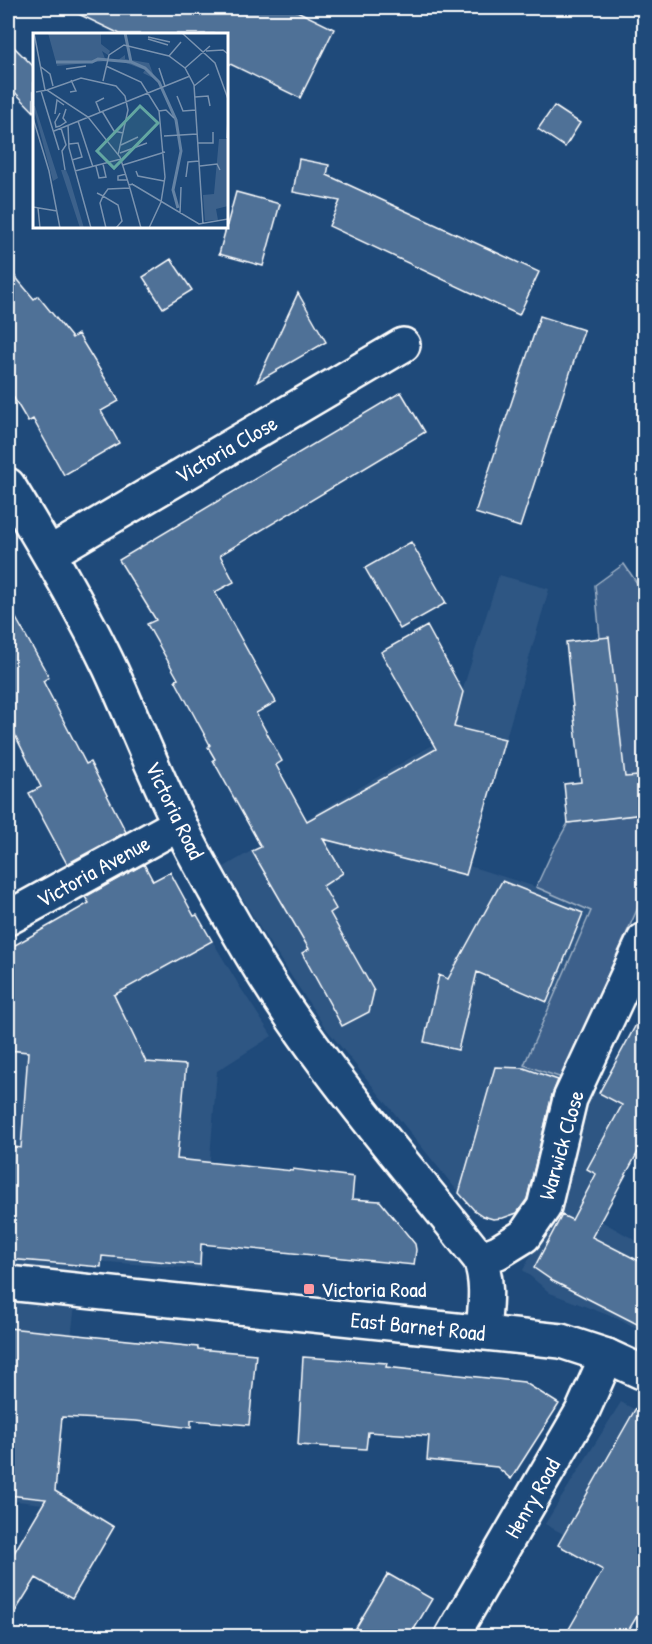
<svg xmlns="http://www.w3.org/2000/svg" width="652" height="1644" viewBox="0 0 652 1644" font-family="'Patrick Hand',sans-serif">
  <rect width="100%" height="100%" fill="#1f4a7a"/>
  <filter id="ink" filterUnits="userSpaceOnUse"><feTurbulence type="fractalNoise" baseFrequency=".0167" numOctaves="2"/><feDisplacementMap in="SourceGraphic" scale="12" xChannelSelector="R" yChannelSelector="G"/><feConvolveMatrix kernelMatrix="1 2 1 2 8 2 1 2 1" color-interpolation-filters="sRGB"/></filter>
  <g filter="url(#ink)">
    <path fill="#2e5683" d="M499 575 549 589 469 866 536 887 591 911 524 1065 562 1078 551 1105 531 1196 523 1208 512 1215 493 1219 483 1216 474 1210 459 1193 324 1026 263 933 224 867 448 736Z
      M197 915 240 987 272 1036 217 1071 201 1269 80 1260 52 1505 8 1500V1023Z
      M592 1090 644 1118V1140L601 1221 644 1245V1333L616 1318 550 1293 523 1270 558 1207 571 1136Z
      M621 1402 644 1415V1578L545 1524Z"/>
    <path fill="#3c618b" stroke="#9eb0c5" stroke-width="1.5" d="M624 564 643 592 644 591V894L562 1078 524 1065 591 911 536 887 553 850 568 823 643 814 639 776 621 778 600 638 595 585Z"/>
    <path fill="#507197" stroke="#fff" stroke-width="1.5" d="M66 8H291L334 29 300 98 226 62V34H120Z
      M8 41 34 67V112L8 85Z
      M554 106 580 123 565 147 538 129Z
      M299 159 329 165 327 175 539 272 519 315 329 226 340 201 293 192Z
      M236 192 280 204 263 266 219 254Z
      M171 259 192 290 163 308 143 277Z
      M8 268 34 299 38 296 72 338 78 334 119 401 101 411 119 443 64 475 33 419 28 422 8 388Z
      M298 293 326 342 257 382Z
      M540 316 584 330 520 527 475 513Z
      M401 392 425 432 220 555 234 582 215 592 276 702 256 713 282 761 276 765 307 821 436 749 381 652 427 626 463 692 454 727 505 739 466 875 323 839 343 873 323 886 336 909 330 913 374 991 369 1012 342 1026 302 953 309 949 252 851 261 847 213 760 215 759 208 747 210 745 175 680 178 679 147 624 156 620 119 560Z
      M411 542 446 603 400 629 365 568Z
      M8 604 49 677 43 681 86 764 90 762 126 832 67 864 29 793 41 787 8 721Z
      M609 637 625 777 639 776 643 814 568 823 564 784 581 782 566 642Z
      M144 864 153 881 170 872 194 916 197 915 212 941 114 995 146 1062 186 1065 177 1159 293 1171V1169L354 1177 352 1199 380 1201 415 1244 416 1250 414 1265 201 1244 200 1265 102 1256 101 1267 8 1259V1146L21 1148 28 1052 8 1050V949L89 903 85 897Z
      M502 881 583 913 547 1002 477 972 458 1050 424 1042 439 975 448 979Z
      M645 1008V1139L592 1237 645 1264V1328L553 1281 534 1268 562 1215 572 1220 596 1174 587 1169 622 1105 599 1093Z
      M495 1067 524 1068 558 1080 552 1095 527 1199 517 1213 503 1218 493 1219 483 1216 474 1210 459 1193Z
      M8 1328 198 1347V1349L256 1354 249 1425 191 1420V1428L136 1421 62 1417 55 1491 114 1527 72 1599 36 1578 8 1623V1563L46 1499 8 1495Z
      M303 1357 387 1363 386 1367 524 1382 559 1404 511 1479 497 1467 427 1460 429 1436 368 1432 366 1449 298 1445Z
      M645 1392V1603L625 1636H565L603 1570 558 1545Z
      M388 1574 432 1599 410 1636H351Z"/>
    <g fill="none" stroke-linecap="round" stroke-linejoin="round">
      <defs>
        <path id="street" d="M8 485C44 544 80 605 110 668 134 720 154 773 179 823 198 863 221 901 243 940 309 1055 398 1155 480 1259 489 1284 485 1307 483 1332
          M50 553 403 345
          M8 918 179 824
          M480 1259 498 1252 524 1236 544 1207 570 1099 644 940
          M452 1636 583 1410 607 1356"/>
        <path id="primary" d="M8 1283 561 1341 607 1356 644 1373"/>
      </defs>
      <use href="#street" stroke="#fff" stroke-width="38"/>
      <use href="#primary" stroke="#fff" stroke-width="38"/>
      <use href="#street" stroke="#1f4a7a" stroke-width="33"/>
      <use href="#primary" stroke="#1f4a7a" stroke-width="33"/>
    </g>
  </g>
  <rect fill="#ff9aa2" stroke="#1f4a7a" stroke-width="2" x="303" y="1283" width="12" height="12" rx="3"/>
  <g text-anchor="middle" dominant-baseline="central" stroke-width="6" stroke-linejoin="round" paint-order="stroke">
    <g font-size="22" fill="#fff" stroke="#1f4a7a">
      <text transform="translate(226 449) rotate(-30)">Victoria Close</text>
      <text transform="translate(175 810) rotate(64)">Victoria Road</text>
      <text transform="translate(93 871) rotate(-29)">Victoria Avenue</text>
      <text transform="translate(561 1145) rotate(-74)">Warwick Close</text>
      <text transform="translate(418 1326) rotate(6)">East Barnet Road</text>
      <text transform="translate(532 1498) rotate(-60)">Henry Road</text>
    </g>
    <g font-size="22" fill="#fff" stroke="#1f4a7a" text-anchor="start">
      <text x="321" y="1289">Victoria Road</text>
    </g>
  </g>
  <g transform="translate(33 33)">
    <rect width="195" height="195" fill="#1f4a7a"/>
    <path d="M15 0H68V11L77 18 75 22 69 18 73 28 24 33ZM92 22V26L116 30 122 46 110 40 112 37 85 27ZM0 73H2L25 145 20 148ZM186 106H195V173L183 176 185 187 172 188 170 162 181 161ZM28 137H33L36 144 51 195H47Z" fill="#3c618b"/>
    <path fill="none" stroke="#6583a4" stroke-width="3" d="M92 0 98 29 112 35 126 49 143 87 148 118 140 157 145 175M23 29H59L65 26 98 29"/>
    <path fill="none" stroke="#7992af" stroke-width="1.5" d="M1 0 12 57M149 0 182 30 195 66M115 4 137 9M115 6 135 12M173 18 190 17 195 21M136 23 148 9M73 33 108 49 126 78 132 144 128 169 116 195M8 34 17 41 20 53M126 35 132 53M152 35 177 13M33 36 53 33M70 48 76 22 91 12 136 23 152 35 161 52 170 191M161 53 176 41M14 57 48 45 83 53 92 63 95 77 85 122M8 58 26 117M3 59 14 57 55 84 87 124 96 152 100 151M37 59 43 58 38 47M144 63 150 78 163 77M162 64 175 63 177 73M69 78 81 98 90 100M126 78 133 77 141 85M67 79 63 69 71 65M27 80 22 89 23 94 27 93M22 81 24 67 31 72M0 85 16 138 27 195M45 88 60 134M35 92 36 115 58 195M27 93 33 89 30 85 33 76M28 95 33 112 29 118 32 137M21 98 157 43M131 103 164 101M194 105 195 86M165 110H180V99M36 111 45 110 49 124 39 127M88 112 105 104M87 120 114 110M90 132 132 119M63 133 66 145 73 144 70 131M167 133 184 131 187 137M42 138 88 126M103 138 105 143 131 148M93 141 85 143V147H95M153 144 155 129 166 128M99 151 166 191 195 186M96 152 108 195M64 160 70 163 75 156 97 155M0 174 24 178M5 175 7 195M147 180 148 154M73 195 67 170 70 163 85 172 89 188 83 195"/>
    <path fill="#63a6a1" fill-opacity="0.15" stroke="#63a6a1" stroke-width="3" d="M107 73 125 90 81 135 64 118Z"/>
    <rect width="195" height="195" fill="none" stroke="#fff" stroke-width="3"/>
  </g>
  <rect width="652" height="1644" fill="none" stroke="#1f4a7a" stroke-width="30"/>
  <rect x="15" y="15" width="622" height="1614" fill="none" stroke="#fff" stroke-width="2" filter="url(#ink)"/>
</svg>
